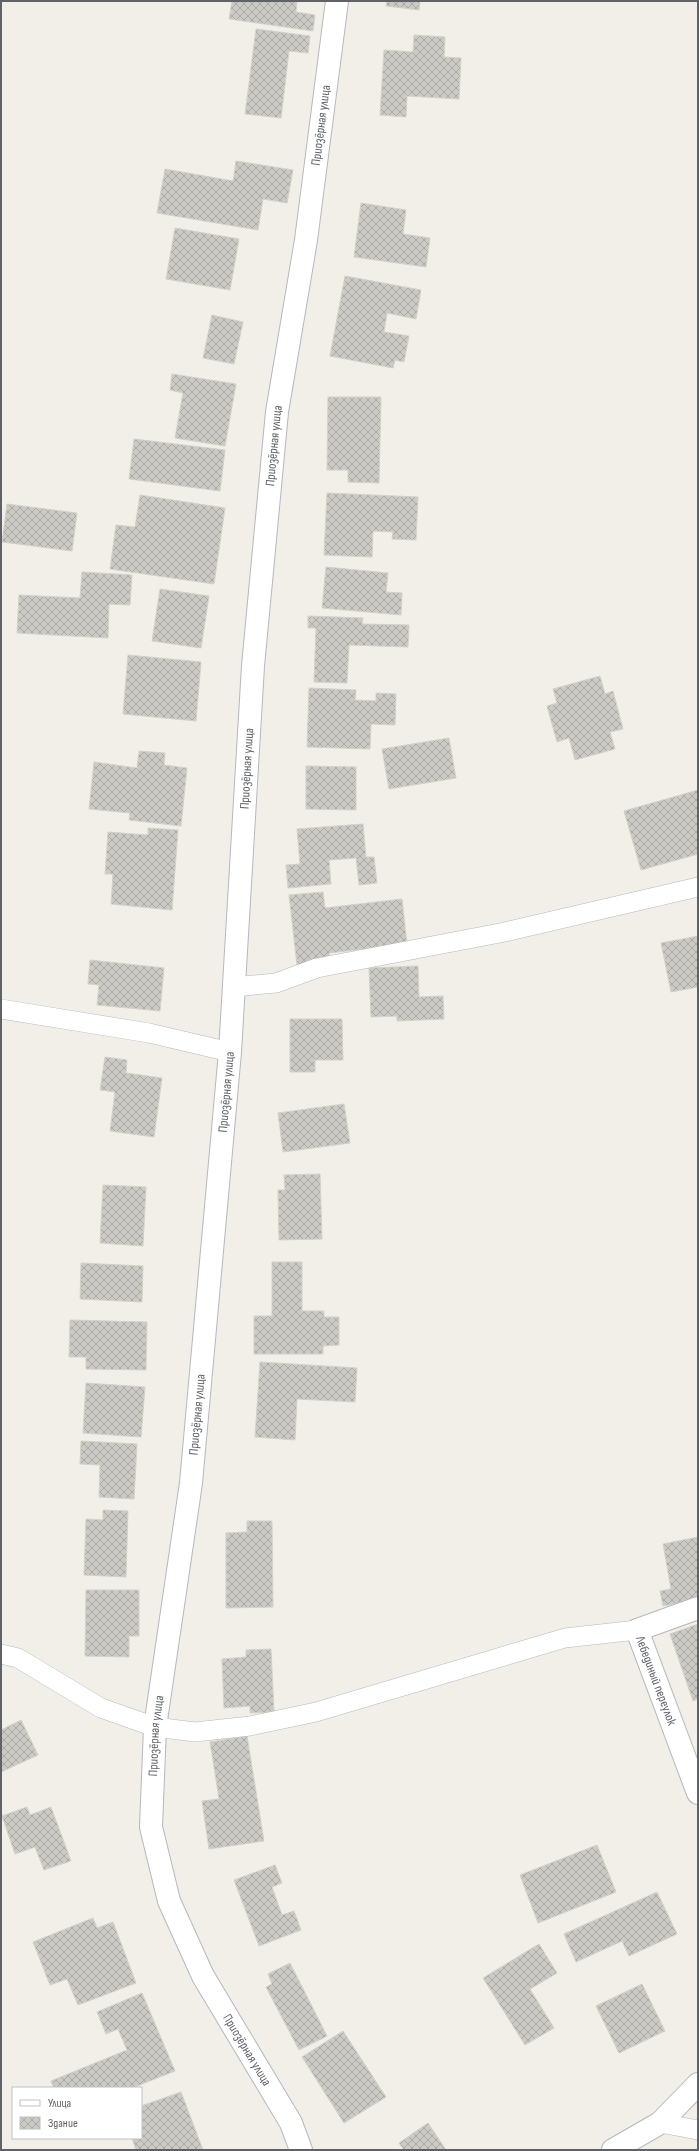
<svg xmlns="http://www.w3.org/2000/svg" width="699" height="2151" viewBox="0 0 699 2151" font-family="'Sofia Sans Condensed',sans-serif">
  <defs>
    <pattern id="building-cross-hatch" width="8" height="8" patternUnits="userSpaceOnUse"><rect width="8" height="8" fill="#cccac5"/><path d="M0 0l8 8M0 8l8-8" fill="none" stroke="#a9a8a4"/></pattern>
  </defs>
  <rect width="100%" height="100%" fill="#f1efe8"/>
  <path fill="url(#building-cross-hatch)" stroke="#d6d1c6" d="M232 1H297L296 12 315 15 313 31 229 19Z
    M387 1H420L419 10 386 6Z
    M256 29 310 36 308 53 289 51 281 118 245 114Z
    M414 35 445 37 444 57 461 58 459 99 407 96 406 117 380 115 384 50 413 52Z
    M236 161 293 170 287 203 263 199 258 230 157 213 165 169 233 181Z
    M361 203 406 210 403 234 430 238 426 267 354 257Z
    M175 228 239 239 230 290 166 279Z
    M345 276 421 290 416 319 387 313 384 332 409 336 404 362 395 360 393 368 330 356Z
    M212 315 243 322 234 364 203 358Z
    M172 374 236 384 225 446 175 438 183 393 170 390Z
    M328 397H381L379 483 348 482V470H327Z
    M134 439 225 450 220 491 129 479Z
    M327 493 418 497 416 540 392 539 393 532 373 531 372 557 324 555Z
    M140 495 225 508 214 584 110 569 116 525 135 527Z
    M7 504 77 513 72 551 2 542Z
    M326 567 388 573 386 592 402 593 401 615 322 608Z
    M82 572 132 575 130 605 109 604 108 638 17 633 19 595 80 598Z
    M160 589 209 596 201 648 152 641Z
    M308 616 363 618 362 624 409 625 408 647 349 645 347 683 314 682 316 628H308Z
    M128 655 201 662 196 721 123 714Z
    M600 676 605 694 613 691 623 729 610 732 615 749 575 760 569 738 557 742 547 706 557 703 553 689Z
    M309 688 356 690 355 700 376 701V693L396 694 395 725 371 724 370 749 307 747Z
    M449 738 456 778 389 789 382 749Z
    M139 751 165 753 164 765 187 768 181 826 129 820 130 813 89 809 94 762 137 768Z
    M306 766 356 767V810L306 809Z
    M698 790V854L641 870 624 811Z
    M363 824 366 857H374L377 883 359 885 356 858 329 860 331 884 288 888 286 865 300 864 297 829Z
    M148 828 178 830 172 910 111 904 113 874H105L108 832 148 835Z
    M323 892 325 908 402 899 407 944 329 953 330 961 297 965 289 895Z
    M698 936V987L671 992 661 943Z
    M90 960 164 968 160 1011 97 1005 99 985 88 984Z
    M418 966 419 997 443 996 444 1019 397 1021V1016L371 1017 369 968Z
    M290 1019H342L343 1060H315V1072H290Z
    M105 1057 127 1060 126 1073 162 1078 154 1137 110 1131 115 1092 100 1090Z
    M344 1104 350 1143 283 1152 278 1113Z
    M320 1174 322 1239 279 1240 278 1190H285L284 1175Z
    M103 1185 146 1187 143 1246 100 1243Z
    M272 1262H302V1311H324V1317H339V1345L323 1346V1354H254V1316H272Z
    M81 1263 143 1266 142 1302 80 1299Z
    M70 1320 147 1322 146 1370 86 1369V1357H69Z
    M260 1362 357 1368 355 1402 297 1399 295 1440 255 1437Z
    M86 1383 145 1387 141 1437 83 1433Z
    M81 1441 137 1444 134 1499 99 1497 100 1465 80 1464Z
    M103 1510 128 1511 126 1577 84 1575 86 1519 103 1520Z
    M247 1521H272L273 1607 226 1608V1533L247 1532Z
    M698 1537V1599L663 1606 660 1591 671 1589 663 1544Z
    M86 1590H139V1636H129V1657L85 1656Z
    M698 1624V1699L693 1701 670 1634Z
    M271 1649 274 1712 250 1713V1706L224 1708 222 1659 246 1657V1650Z
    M21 1720 38 1755 1 1772V1730Z
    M247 1736 264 1841 209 1849 202 1801 219 1799 210 1742Z
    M27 1807 30 1815 51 1807 71 1861 44 1870 35 1847 15 1854 2 1816Z
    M597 1845 616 1892 538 1923 520 1875Z
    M275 1865 282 1883 272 1887 282 1915 294 1911 301 1930 259 1946 234 1880Z
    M657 1892 677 1934 629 1956 622 1941 576 1962 564 1934Z
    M93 1918 97 1928 113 1922 136 1983 78 2005 67 1979 50 1985 33 1942Z
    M539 1944 557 1973 530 1989 554 2028 525 2045 483 1978Z
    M290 1963 327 2036 299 2050 266 1987 272 1984 268 1974Z
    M642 1984 665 2031 619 2053 596 2006Z
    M142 1993 175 2071 132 2088H54L51 2081 127 2050 118 2029 106 2034 97 2012Z
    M343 2031 386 2097 344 2123 302 2057Z
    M181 2092 203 2150H136L132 2138H141V2106Z
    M428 2123 446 2150H404L399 2143Z"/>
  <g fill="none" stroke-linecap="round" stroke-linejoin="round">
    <defs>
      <path id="lane" d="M233 987 276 983 317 968 505 932 698 887
        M1 1009 149 1033 230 1052
        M1 1654 18 1658 101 1708 155 1727 195 1732 250 1726 316 1712 565 1638 637 1630
        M660 2123 698 2130"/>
      <g id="street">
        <path id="s1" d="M698 1608 637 1630 698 1793"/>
        <path id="s2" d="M301 2150 291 2123 203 1976 169 1901 151 1827 155 1727 191 1483 230 1052 253 666 277 412 306 240 337 1"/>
        <path d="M613 2150 660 2123 698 2084"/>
      </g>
    </defs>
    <use href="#lane" stroke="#b5b8bc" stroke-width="20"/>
    <use href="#street" stroke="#b5b8bc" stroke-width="24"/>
    <use href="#lane" stroke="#fff" stroke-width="19"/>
    <use href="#street" stroke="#fff" stroke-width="22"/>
  </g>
  <g text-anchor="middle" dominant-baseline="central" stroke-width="4" stroke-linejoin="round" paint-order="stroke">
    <g font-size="13" fill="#5f6368" stroke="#fff">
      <text stroke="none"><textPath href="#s2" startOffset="2070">Приозёрная улица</textPath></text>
      <text stroke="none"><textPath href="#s2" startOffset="1746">Приозёрная улица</textPath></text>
      <text stroke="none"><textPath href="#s2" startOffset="1422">Приозёрная улица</textPath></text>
      <text stroke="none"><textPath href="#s2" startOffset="1098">Приозёрная улица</textPath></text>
      <text stroke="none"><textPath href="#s2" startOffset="774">Приозёрная улица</textPath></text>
      <text stroke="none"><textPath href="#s1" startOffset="119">Лебединый переулок</textPath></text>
      <text stroke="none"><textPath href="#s2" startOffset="450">Приозёрная улица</textPath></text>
      <text transform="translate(247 2050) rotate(59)">Приозёрная улица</text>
    </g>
  </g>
  <rect width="699" height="2151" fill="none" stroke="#5f6368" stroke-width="4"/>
  <rect x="12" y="2087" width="130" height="52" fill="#ffffff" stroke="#bfc1c3"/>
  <rect x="20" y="2100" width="20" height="6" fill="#ffffff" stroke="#bfc1c3"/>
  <text x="48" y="2107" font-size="12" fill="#5f6368">Улица</text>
  <rect x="20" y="2117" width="20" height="12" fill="url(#building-cross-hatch)" stroke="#bfc1c3"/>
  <text x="48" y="2127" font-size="12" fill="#5f6368">Здание</text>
</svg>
